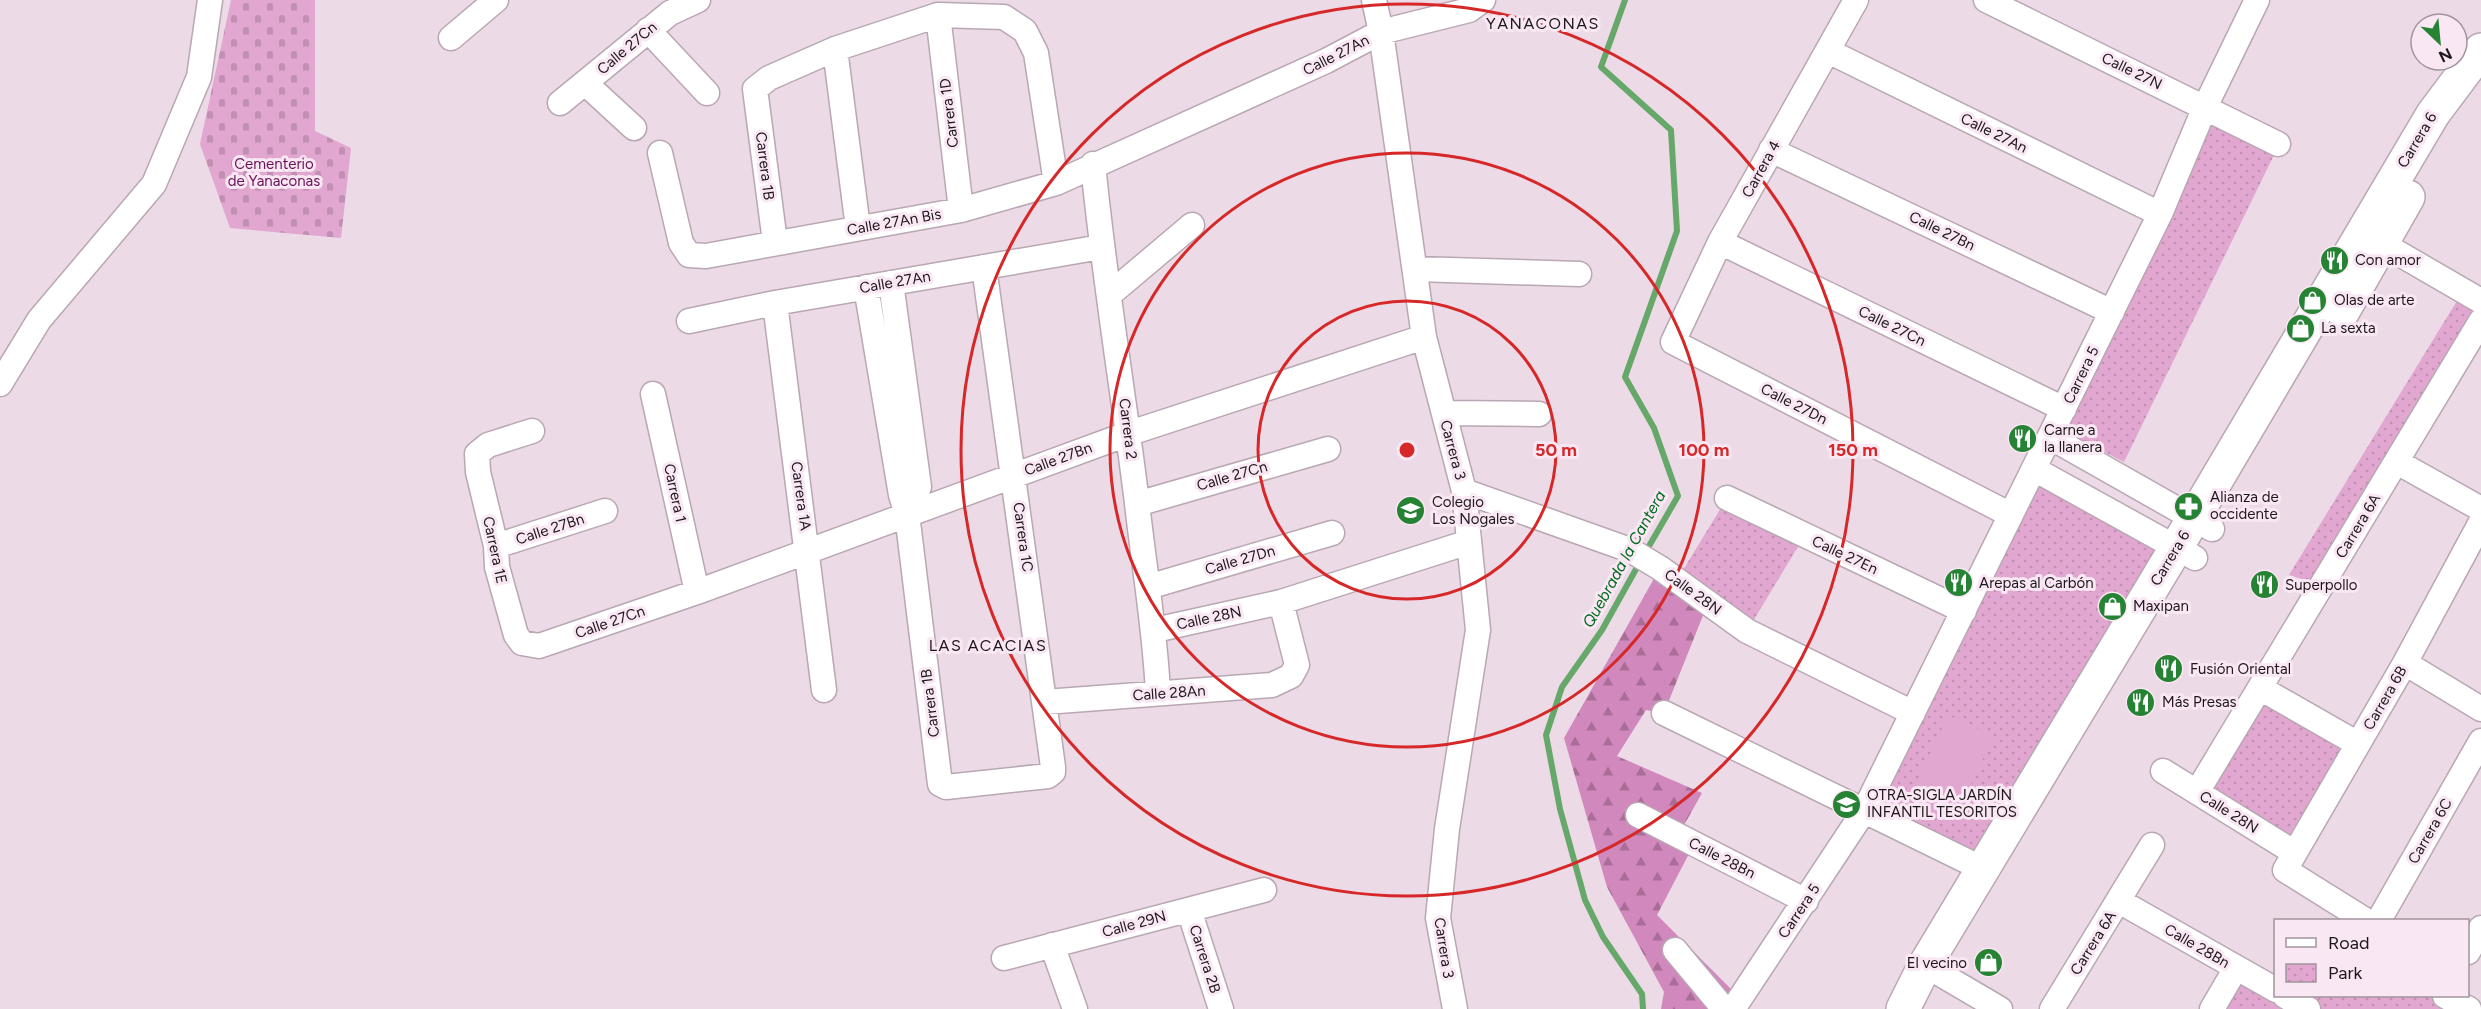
<svg xmlns="http://www.w3.org/2000/svg" width="2481" height="1009" viewBox="0 0 2481 1009" font-family="Figtree,sans-serif">
  <defs>
    <pattern id="forest-firs" width="22" height="20" patternUnits="userSpaceOnUse" patternTransform="scale(1.5)"><rect width="22" height="20" fill="#d188bc"/><path d="M5 1l3.5 6h-7zM16 11l3.5 6h-7z" fill="#a96e98"/></pattern>
    <pattern id="cemetery-stones" width="16" height="16" patternUnits="userSpaceOnUse" patternTransform="scale(1.5)"><rect width="16" height="16" fill="#e1a7d0"/><path d="M2 7V4a2 2 0 0 1 4 0v3zM10 15v-3a2 2 0 0 1 4 0v3z" fill="#c18fb2"/></pattern>
    <pattern id="park-dots" width="8" height="8" patternUnits="userSpaceOnUse" patternTransform="scale(1.5)"><rect width="8" height="8" fill="#e1a7d0"/><path d="M2 2h.1M6 6h.1" fill="none" stroke="#c18fb2" stroke-width="1.8" stroke-linecap="round"/></pattern>
  </defs>
  <rect width="100%" height="100%" fill="#ecdae6"/>
  <path fill="url(#forest-firs)" d="M1660 568 1708 603 1664 713 1646 710 1617 756 1702 793 1678 836 1691 850 1657 915 1738 996 1731 1009H1661L1664 992 1607 887 1564 738Z"/>
  <path fill="url(#cemetery-stones)" d="M231 0H315V131L351 148 341 238 230 228 200 144Z"/>
  <path fill="url(#park-dots)" d="M2212 125 2274 155 2124 462 2066 432Z
    M2463 291 2481 301 2327 587 2289 575Z
    M2042 474 2176 548 1983 869 1864 811Z
    M1727 498 1805 535 1747 631 1677 580Z
    M2268 682 2356 733 2287 839 2199 788Z
    M2236 968 2308 1009 2317 996H2445L2469 1009H2212Z"/>
  <path fill="#e1a7d0" d="M1948 715 1994 736 1961 805 1916 784Z"/>
  <g fill="none" stroke-linecap="round" stroke-linejoin="round">
    <path stroke="#66a76a" stroke-width="6" d="M1625 0 1601 67 1671 130 1677 231 1625 377 1654 428 1678 496 1645 553
      M1640 562 1602 630 1562 687 1546 735 1560 809 1585 900 1603 937 1642 994 1643 1009"/>
    <defs>
      <path id="minor" d="M1374 0 1381 32 1424 337 1464 491 1478 630 1447 829 1438 918 1455 1009
        M1856 0 1720 242 1673 342 2011 515
        M1986 0 2278 144
        M938 15 961 210
        M648 30 707 93
        M451 38 496 0
        M835 49 858 228
        M1828 51 2160 214
        M585 83 634 128
        M560 103 670 13 698 0
        M1771 150 2112 312
        M660 153 681 243 689 255 706 256 961 210 1056 183 1326 61 1381 32 1469 10 1483 0
        M1093 164C1104 278 1123 390 1137 503 1144 567 1155 629 1158 693
        M2367 235 2481 301
        M775 242 755 89 769 78 835 49 938 15 1004 17 1025 31 1036 53 1056 183
        M1720 242 2064 409
        M1416 269 1579 274
        M891 283 919 487 907 514
        M866 287 901 495 907 514 940 784 946 787 1048 776 1053 772V767L984 267
        M1109 295 1192 225
        M775 303 824 690
        M689 321 775 303 1101 247
        M0 384 39 320 154 184 199 77 210 0
        M653 394 697 592
        M1444 413 1539 414
        M532 431 488 445 477 454 478 472 496 546 497 567 516 635 522 643 539 646 697 592 1130 433 1424 337
        M2050 437 2212 529
        M2397 462 2481 509
        M2034 469 2195 558
        M1464 491 1630 550 1660 568 1747 631 1913 713
        M1727 498 1964 611
        M1137 504 1328 449
        M496 546 605 511
        M1148 587 1332 533
        M1155 630 1281 602 1469 542
        M2405 663 2481 709
        M2260 688 2358 744
        M1045 702 1272 685 1291 676 1297 665 1281 602
        M1664 713 1983 869
        M2163 771 2295 853
        M2197 792 2481 321
        M1638 815 1806 901
        M2119 901 2276 990
        M1189 910 1221 1009
        M2365 920 2285 870 2405 663 2481 522
        M2379 920 2481 741
        M1052 945 1075 1009
        M1675 950 1724 1009
        M2468 952 2481 928
        M1004 958 1264 890
        M1925 965 2000 1009
        M2285 996 2308 1009
        M2445 996 2469 1009
        M1733 1009 1864 811 2160 214 2205 107 2257 0
        M2052 1009 2152 845
        M2212 1009 2236 968"/>
      <path id="secondary" d="M2343 311 2408 197
        M1903 1009 1925 965 2176 548 2433 114 2481 50"/>
    </defs>
    <use href="#minor" stroke="#b9a7b3" stroke-width="27"/>
    <use href="#secondary" stroke="#b9a7b3" stroke-width="36"/>
    <use href="#minor" stroke="#fff" stroke-width="24"/>
    <use href="#secondary" stroke="#fff" stroke-width="33"/>
  </g>
  <g fill="none" stroke="#d62828" stroke-width="3">
    <circle cx="1407" cy="450" r="149"/>
    <circle cx="1407" cy="450" r="297"/>
    <circle cx="1407" cy="450" r="446"/>
  </g>
  <defs>
    <symbol id="restaurant-disc" viewBox="-11 -11 22 22"><circle r="9.5" fill="#268334" stroke="#f9e7f3"/><path d="M-5-6h1v4h1v-4h1v4h1v-4h1v5L-1.5 .5V6h-2V.5L-5-1ZM5-6V6H3V1.5H1.5Q1.5-4 5-6Z" fill="#fff"/></symbol>
    <symbol id="shop-disc" viewBox="-11 -11 22 22"><circle r="9.5" fill="#268334" stroke="#f9e7f3"/><path d="M-5-2.5h2.3a2.7 3.5 0 0 1 5.4 0H5L5.5 6h-11ZM-1.5-2.5h3a1.5 2.3 0 0 0-3 0Z" fill="#fff"/></symbol>
    <symbol id="pharmacy-disc" viewBox="-11 -11 22 22"><circle r="9.5" fill="#268334" stroke="#f9e7f3"/><path d="M-2-6h4v4h4v4h-4v4h-4v-4h-4v-4h4Z" fill="#fff"/></symbol>
    <symbol id="school-disc" viewBox="-11 -11 22 22"><circle r="9.5" fill="#268334" stroke="#f9e7f3"/><path d="M0-5L7-2L0 1L-7-2ZM-4 1L0 2.5L4 1V4Q0 6-4 4Z" fill="#fff"/></symbol>
  </defs>
  <g fill-rule="evenodd">
    <use href="#restaurant-disc" x="2318" y="244" width="33" height="33"/>
    <use href="#shop-disc" x="2296" y="284" width="33" height="33"/>
    <use href="#shop-disc" x="2284" y="312" width="33" height="33"/>
    <use href="#restaurant-disc" x="2006" y="422" width="33" height="33"/>
    <use href="#pharmacy-disc" x="2172" y="490" width="33" height="33"/>
    <use href="#school-disc" x="1394" y="494" width="33" height="33"/>
    <use href="#restaurant-disc" x="1942" y="566" width="33" height="33"/>
    <use href="#restaurant-disc" x="2248" y="568" width="33" height="33"/>
    <use href="#shop-disc" x="2096" y="590" width="33" height="33"/>
    <use href="#restaurant-disc" x="2152" y="652" width="33" height="33"/>
    <use href="#restaurant-disc" x="2124" y="686" width="33" height="33"/>
    <use href="#school-disc" x="1830" y="788" width="33" height="33"/>
    <use href="#shop-disc" x="1972" y="946" width="33" height="33"/>
  </g>
  <g text-anchor="middle" dominant-baseline="central" stroke-width="6" stroke-linejoin="round" paint-order="stroke">
    <g font-size="15" fill="#1e181c" stroke="#f9e7f3">
      <text transform="translate(627 48) rotate(-40)">Calle 27Cn</text>
      <text transform="translate(1336 55) rotate(-27)">Calle 27An</text>
      <text transform="translate(2132 71) rotate(26)">Calle 27N</text>
      <text transform="translate(949 113) rotate(-97)">Carrera 1D</text>
      <text transform="translate(1994 133) rotate(26)">Calle 27An</text>
      <text transform="translate(2417 140) rotate(-59)">Carrera 6</text>
      <text transform="translate(765 166) rotate(83)">Carrera 1B</text>
      <text transform="translate(1761 169) rotate(-61)">Carrera 4</text>
      <text transform="translate(894 222) rotate(-10)">Calle 27An Bis</text>
      <text transform="translate(1942 231) rotate(26)">Calle 27Bn</text>
      <text transform="translate(895 282) rotate(-10)">Calle 27An</text>
      <text transform="translate(1892 326) rotate(26)">Calle 27Cn</text>
      <text transform="translate(2081 375) rotate(-64)">Carrera 5</text>
      <text transform="translate(1794 404) rotate(27)">Calle 27Dn</text>
      <text transform="translate(1128 429) rotate(83)">Carrera 2</text>
      <text transform="translate(1453 450) rotate(75)">Carrera 3</text>
      <text transform="translate(1058 459) rotate(-20)">Calle 27Bn</text>
      <text transform="translate(1232 476) rotate(-16)">Calle 27Cn</text>
      <text transform="translate(675 493) rotate(78)">Carrera 1</text>
      <text transform="translate(801 496) rotate(82)">Carrera 1A</text>
      <text transform="translate(2358 526) rotate(-59)">Carrera 6A</text>
      <text transform="translate(550 529) rotate(-18)">Calle 27Bn</text>
      <text transform="translate(1023 537) rotate(82)">Carrera 1C</text>
      <text transform="translate(495 550) rotate(78)">Carrera 1E</text>
      <text transform="translate(1845 555) rotate(25)">Calle 27En</text>
      <text transform="translate(2170 558) rotate(-59)">Carrera 6</text>
      <text transform="translate(1240 560) rotate(-16)">Calle 27Dn</text>
      <text transform="translate(1693 592) rotate(36)">Calle 28N</text>
      <text transform="translate(1209 618) rotate(-12)">Calle 28N</text>
      <text transform="translate(610 622) rotate(-19)">Calle 27Cn</text>
      <text transform="translate(1169 693) rotate(-4)">Calle 28An</text>
      <text transform="translate(2385 698) rotate(-60)">Carrera 6B</text>
      <text transform="translate(930 703) rotate(-97)">Carrera 1B</text>
      <text transform="translate(2229 812) rotate(32)">Calle 28N</text>
      <text transform="translate(2430 831) rotate(-60)">Carrera 6C</text>
      <text transform="translate(1722 858) rotate(27)">Calle 28Bn</text>
      <text transform="translate(1799 911) rotate(-56)">Carrera 5</text>
      <text transform="translate(1134 924) rotate(-15)">Calle 29N</text>
      <text transform="translate(2093 943) rotate(-58)">Carrera 6A</text>
      <text transform="translate(2197 946) rotate(30)">Calle 28Bn</text>
      <text transform="translate(1444 948) rotate(81)">Carrera 3</text>
      <text transform="translate(1205 959) rotate(72)">Carrera 2B</text>
    </g>
    <g font-size="15" fill="#691258" stroke="#f9e7f3">
      <text x="274" y="164">Cementerio<tspan x="274" dy="17">de Yanaconas</tspan></text>
    </g>
    <g font-size="15" fill="#1e181c" stroke="#f9e7f3" text-anchor="start">
      <text x="2355" y="260">Con amor</text>
      <text x="2334" y="300">Olas de arte</text>
      <text x="2321" y="328">La sexta</text>
      <text x="2044" y="430">Carne a<tspan x="2044" dy="17">la llanera</tspan></text>
      <text x="2210" y="497">Alianza de<tspan x="2210" dy="17">occidente</tspan></text>
      <text x="1432" y="502">Colegio<tspan x="1432" dy="17">Los Nogales</tspan></text>
      <text x="1979" y="583">Arepas al Carbón</text>
      <text x="2285" y="585">Superpollo</text>
      <text x="2133" y="606">Maxipan</text>
      <text x="2190" y="669">Fusión Oriental</text>
      <text x="2162" y="702">Más Presas</text>
      <text x="1867" y="795">OTRA-SIGLA JARDÍN<tspan x="1867" dy="17">INFANTIL TESORITOS</tspan></text>
      <text x="1967" y="963" text-anchor="end">El vecino</text>
    </g>
    <g font-size="16" letter-spacing="1.5" fill="#1e181c" stroke="#f9e7f3">
      <text x="1543" y="23">YANACONAS</text>
      <text x="988" y="645">LAS ACACIAS</text>
    </g>
    <g font-size="16" font-style="italic" fill="#006b1d" stroke="#f9e7f3">
      <text transform="translate(1624 559) rotate(-61)">Quebrada la Cantera</text>
    </g>
  </g>
  <circle cx="1407" cy="450" r="9" fill="#d62828" stroke="#f9e7f3" stroke-width="3"/>
  <g font-size="18" text-anchor="middle" font-weight="bold" fill="#d62828" stroke="#f9e7f3" stroke-width="6" stroke-linejoin="round" paint-order="stroke">
    <text x="1556" y="456">50 m</text>
    <text x="1704" y="456">100 m</text>
    <text x="1853" y="456">150 m</text>
  </g>
  <rect x="2274" y="919" width="195" height="78" fill="#f9e7f3" stroke="#a1949d" stroke-width="1.5"/>
  <rect x="2286" y="938" width="30" height="9" fill="#ffffff" stroke="#a1949d" stroke-width="1.5"/>
  <text x="2328" y="949" font-size="18" fill="#1e181c">Road</text>
  <rect x="2286" y="964" width="30" height="18" fill="url(#park-dots)" stroke="#a1949d" stroke-width="1.5"/>
  <text x="2328" y="979" font-size="18" fill="#1e181c">Park</text>
  <g transform="translate(2439 42) rotate(154)"><circle r="28" fill="#f9e7f3" stroke="#a1949d" stroke-width="1.5"/>
  <path d="M0-4.5L10 22L0 15L-10 22Z" fill="#268334"/>
  <text y="-9" font-size="16" font-weight="bold" text-anchor="middle" fill="#1e181c">N</text>
  </g>
</svg>
